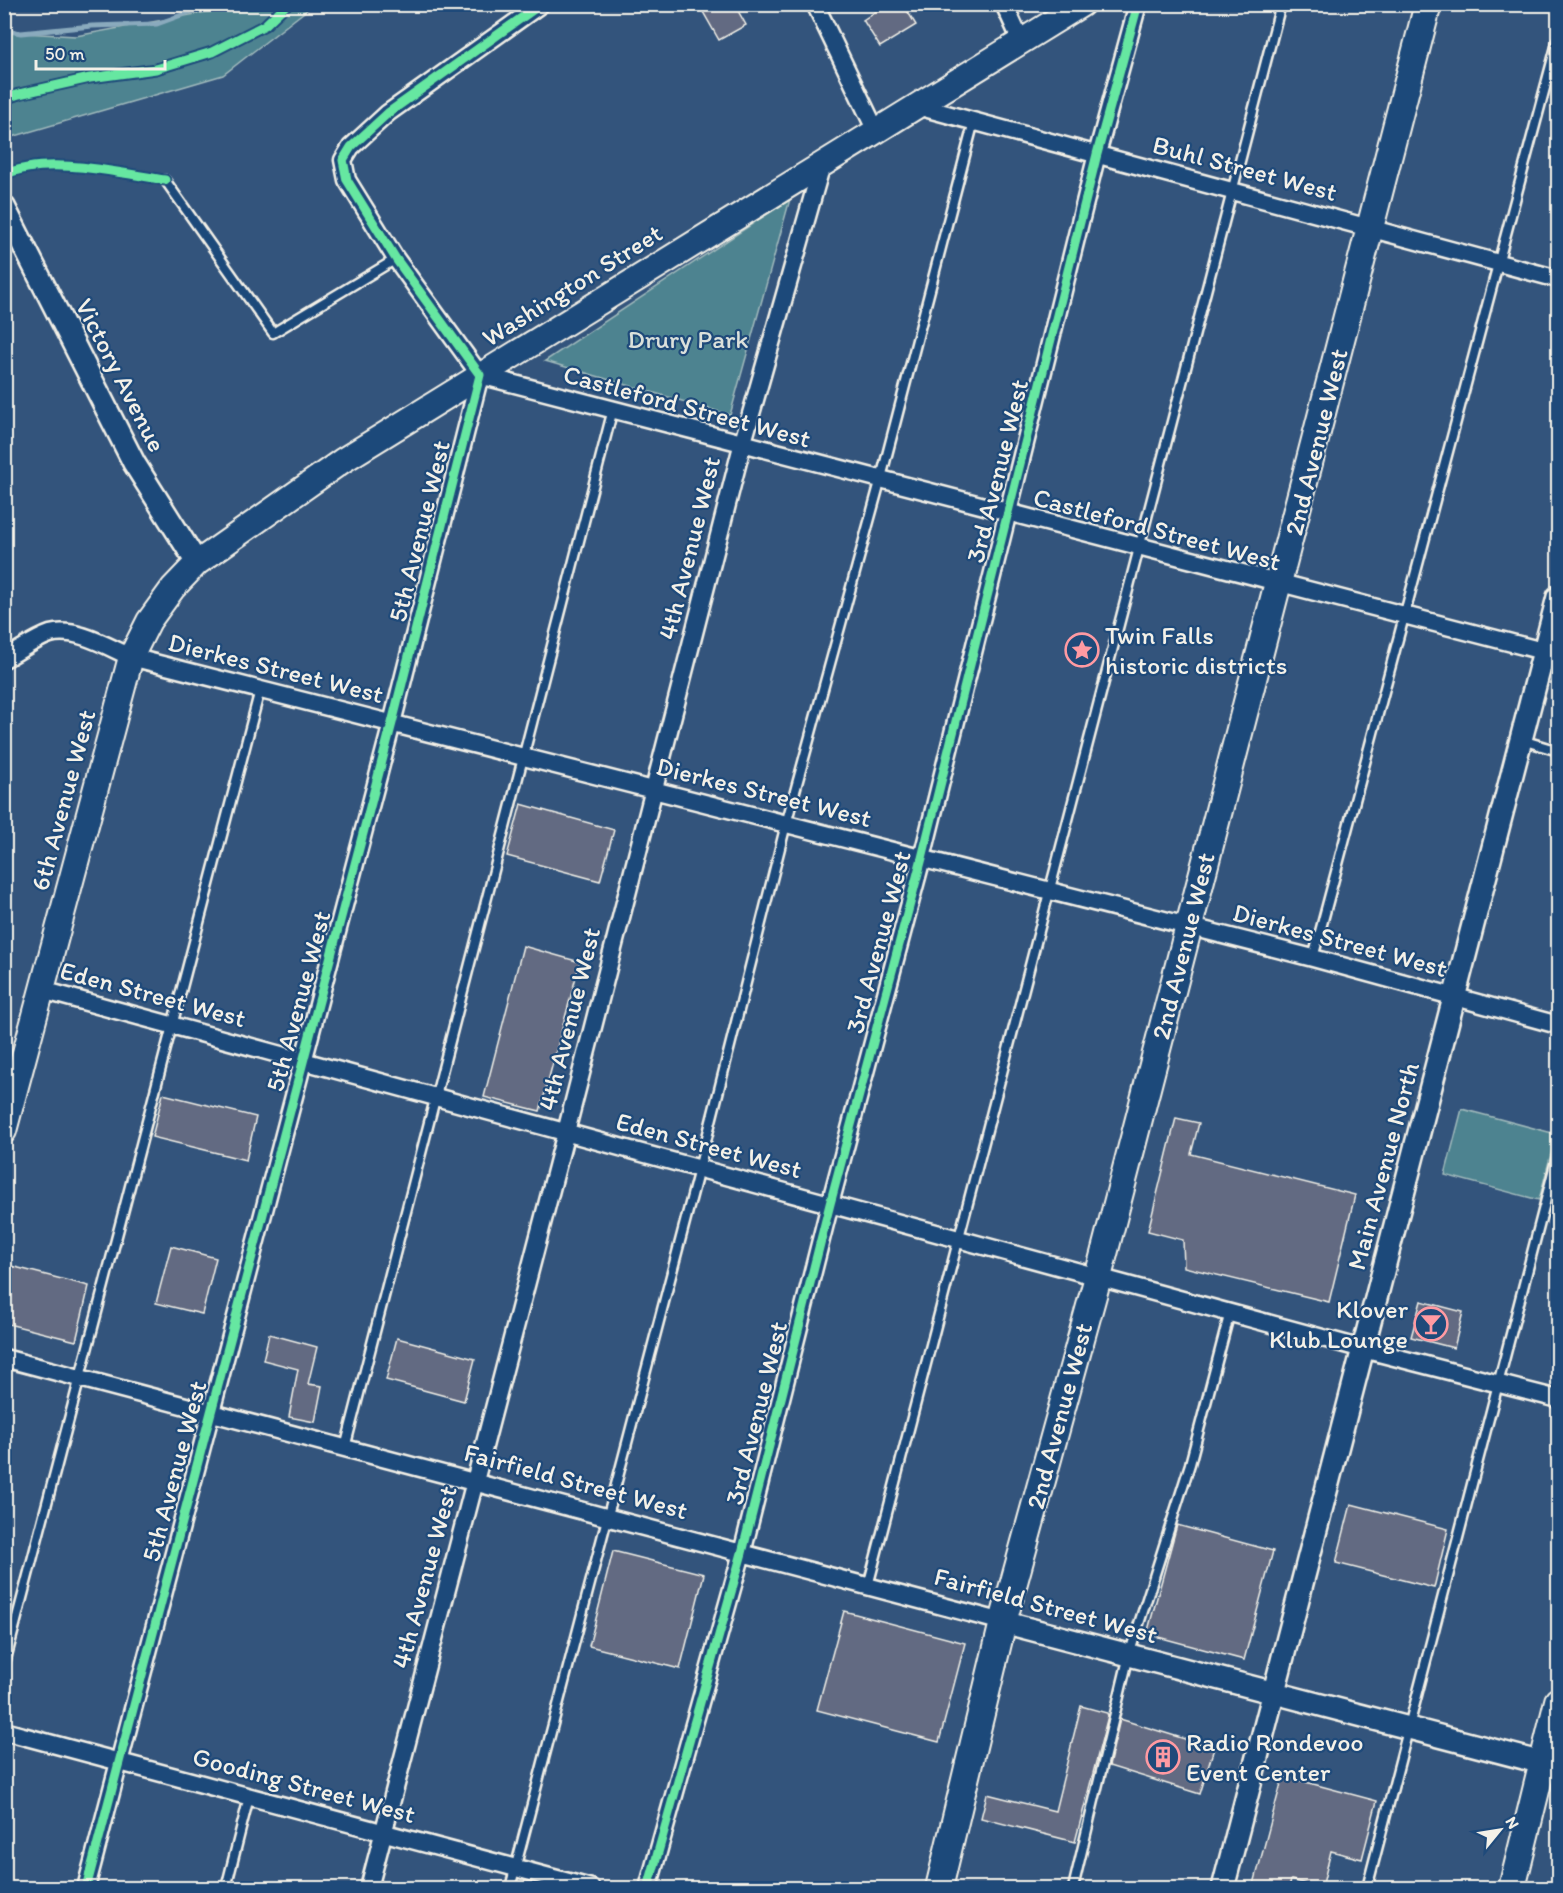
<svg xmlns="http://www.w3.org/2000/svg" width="1563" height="1893" viewBox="0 0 1563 1893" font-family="Itim,sans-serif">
  <rect width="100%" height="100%" fill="#33547c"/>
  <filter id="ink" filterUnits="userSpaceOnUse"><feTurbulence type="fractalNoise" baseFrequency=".0167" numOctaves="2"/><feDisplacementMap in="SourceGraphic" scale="12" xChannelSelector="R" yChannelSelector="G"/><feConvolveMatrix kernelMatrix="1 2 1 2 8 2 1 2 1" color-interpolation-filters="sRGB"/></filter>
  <g filter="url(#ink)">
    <path fill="#4e8390" stroke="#a1babc" stroke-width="1.5" d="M222 5H313L223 75 5 139V32L76 36 217 10Z
      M790 199 730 415 545 361Z
      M1462 1109 1556 1134 1539 1200 1445 1175Z"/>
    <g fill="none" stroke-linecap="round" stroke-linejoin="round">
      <path stroke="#8aaabd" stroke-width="5" d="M4 30 21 33 92 26 157 24 198 9 205 4"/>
    </g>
    <path fill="#626b82" stroke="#f4f1e8" stroke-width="1.5" d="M713 4H734L746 25 719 40 702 10Z
      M887 4H903L916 25 880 47 863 20Z
      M521 804 614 830 600 881 507 856Z
      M523 946 580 962 540 1111 484 1097Z
      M163 1094 256 1117 246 1160 152 1137Z
      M1176 1118 1199 1123 1191 1154 1355 1195 1329 1302 1184 1267 1183 1240 1148 1231Z
      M171 1246 216 1258 202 1314 156 1303Z
      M11 1266 89 1286 76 1341 4 1323V1290Z
      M1421 1301 1463 1312 1454 1348 1411 1337Z
      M269 1334 317 1347 308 1384 322 1386 315 1422 289 1417 298 1369 263 1360Z
      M397 1338 475 1359 464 1401 386 1380Z
      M1351 1504 1448 1529 1434 1588 1336 1563Z
      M1177 1525 1273 1551 1244 1660 1147 1634Z
      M613 1551 704 1574 680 1669 589 1646Z
      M844 1611 965 1643 939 1742 817 1710Z
      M1081 1706 1107 1713 1108 1716 1075 1842 981 1818 987 1794 1055 1811Z
      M1120 1719 1214 1748 1200 1794 1109 1766Z
      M1283 1776 1377 1801 1362 1859 1331 1851 1322 1888 1291 1880 1289 1888H1253Z"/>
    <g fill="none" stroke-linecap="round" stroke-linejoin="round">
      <defs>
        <path id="service" d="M165 180 273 333 396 259
          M1522 740 1558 751
          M1313 958 1558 39
          M345 1448 613 409
          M868 1586 1281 4
          M4 1667 260 690
          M226 1888 249 1797
          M510 1888 699 1169 786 824 881 478 974 121
          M1073 1888 1129 1655 1190 1464 1230 1312
          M1367 1888 1558 1153"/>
        <path id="minor" d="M815 4 876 131
          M1004 4 1021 41
          M917 106 1558 279
          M480 375 1558 655
          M4 659C19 651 35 639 50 634 76 627 108 647 131 657L1313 958 1558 1025
          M42 990 1363 1349 1558 1399
          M4 1358 1003 1622
          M4 1731 591 1888
          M86 1888 392 723 480 375 396 259 347 180 343 160 351 147 388 113 541 4
          M369 1888 566 1132 743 442 822 164
          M648 1888 742 1553 830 1204 922 858 1097 154 1138 4"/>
        <path id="tertiary" d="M4 207 134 463 197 563
          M1003 1622 1558 1767
          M1223 1888 1558 597"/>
        <path id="secondary" d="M4 1131 131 657 149 621 173 588 197 563 342 461 1082 4"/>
        <path id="primary" d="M939 1888 1003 1622 1098 1277 1428 4
          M1512 1888 1558 1701"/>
      </defs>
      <use href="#service" stroke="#f4f1e8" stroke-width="13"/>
      <use href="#minor" stroke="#f4f1e8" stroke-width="21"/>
      <use href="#tertiary" stroke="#f4f1e8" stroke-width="26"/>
      <use href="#secondary" stroke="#f4f1e8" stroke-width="28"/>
      <use href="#primary" stroke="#f4f1e8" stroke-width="30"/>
      <use href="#service" stroke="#1f4a7a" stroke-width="8"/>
      <use href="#minor" stroke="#1f4a7a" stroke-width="16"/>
      <use href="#tertiary" stroke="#1f4a7a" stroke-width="21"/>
      <use href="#secondary" stroke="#1f4a7a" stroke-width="24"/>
      <use href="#primary" stroke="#1f4a7a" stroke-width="26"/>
      <defs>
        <path id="cycleway" d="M4 99 19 94 90 78 156 69 212 52 265 25 287 4
          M4 175C47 155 119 173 165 180
          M86 1888 392 723 480 375 396 259 347 180 343 160 351 147 388 113 541 4
          M648 1888 742 1553 830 1204 922 858 1097 154 1138 4"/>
      </defs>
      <use href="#cycleway" stroke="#1f4a7a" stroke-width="13"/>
      <use href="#cycleway" stroke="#66e7a1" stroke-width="9"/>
    </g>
  </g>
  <defs>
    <symbol id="sight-ring" viewBox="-11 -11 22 22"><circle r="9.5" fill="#1f4a7a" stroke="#ff9aa2" stroke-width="1.5"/><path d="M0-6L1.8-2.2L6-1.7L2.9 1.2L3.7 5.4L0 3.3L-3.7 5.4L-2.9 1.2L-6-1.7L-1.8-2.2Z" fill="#ff9aa2"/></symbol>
    <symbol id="bar-ring" viewBox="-11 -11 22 22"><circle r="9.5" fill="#1f4a7a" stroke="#ff9aa2" stroke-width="1.5"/><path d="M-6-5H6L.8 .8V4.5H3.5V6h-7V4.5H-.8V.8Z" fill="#ff9aa2"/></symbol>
    <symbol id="building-ring" viewBox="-11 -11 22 22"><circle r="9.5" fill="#1f4a7a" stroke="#ff9aa2" stroke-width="1.5"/><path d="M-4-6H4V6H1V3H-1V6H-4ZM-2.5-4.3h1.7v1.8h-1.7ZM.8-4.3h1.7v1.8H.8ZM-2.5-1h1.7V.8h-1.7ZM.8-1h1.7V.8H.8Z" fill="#ff9aa2"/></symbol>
  </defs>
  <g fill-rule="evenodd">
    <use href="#sight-ring" x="1063" y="631" width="38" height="38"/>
    <use href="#bar-ring" x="1412" y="1305" width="38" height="38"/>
    <use href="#building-ring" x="1144" y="1738" width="38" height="38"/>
  </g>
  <g text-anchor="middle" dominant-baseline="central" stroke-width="4.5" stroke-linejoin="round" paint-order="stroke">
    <g font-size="26" fill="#f4f1e8" stroke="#1f4a7a">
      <text transform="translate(1245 168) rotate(15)">Buhl Street West</text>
      <text transform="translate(572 285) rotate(-32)">Washington Street</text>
      <text transform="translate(121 375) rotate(63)">Victory Avenue</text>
      <text transform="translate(687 406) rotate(15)">Castleford Street West</text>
      <text transform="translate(1316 442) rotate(-76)">2nd Avenue West</text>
      <text transform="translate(997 471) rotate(-76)">3rd Avenue West</text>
      <text transform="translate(1157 529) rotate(15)">Castleford Street West</text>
      <text transform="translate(419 531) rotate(-76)">5th Avenue West</text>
      <text transform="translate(689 548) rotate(-76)">4th Avenue West</text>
      <text transform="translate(276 668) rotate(14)">Dierkes Street West</text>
      <text transform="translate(764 792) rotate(14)">Dierkes Street West</text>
      <text transform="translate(63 800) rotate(-75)">6th Avenue West</text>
      <text transform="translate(1340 940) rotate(15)">Dierkes Street West</text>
      <text transform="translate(878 942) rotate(-75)">3rd Avenue West</text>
      <text transform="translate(1183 946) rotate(-76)">2nd Avenue West</text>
      <text transform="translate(153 994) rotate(15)">Eden Street West</text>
      <text transform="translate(298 1001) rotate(-75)">5th Avenue West</text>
      <text transform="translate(569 1019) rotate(-76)">4th Avenue West</text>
      <text transform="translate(709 1145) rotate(15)">Eden Street West</text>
      <text transform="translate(1383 1166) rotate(-75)">Main Avenue North</text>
      <text transform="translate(756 1413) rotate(-76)">3rd Avenue West</text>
      <text transform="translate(1059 1416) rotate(-75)">2nd Avenue West</text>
      <text transform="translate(174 1471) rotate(-75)">5th Avenue West</text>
      <text transform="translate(576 1481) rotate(15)">Fairfield Street West</text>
      <text transform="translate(424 1577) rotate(-75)">4th Avenue West</text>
      <text transform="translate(1046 1605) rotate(15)">Fairfield Street West</text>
      <text transform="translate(304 1785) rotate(15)">Gooding Street West</text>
    </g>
    <g font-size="26" fill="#dbe0db" stroke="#1f4a7a">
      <text x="688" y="339">Drury Park</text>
    </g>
    <g font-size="26" fill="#f4f1e8" stroke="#1f4a7a" text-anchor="start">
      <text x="1105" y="635">Twin Falls<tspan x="1105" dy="30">historic districts</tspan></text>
      <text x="1408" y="1309" text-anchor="end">Klover<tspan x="1408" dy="30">Klub Lounge</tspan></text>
      <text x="1186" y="1742">Radio Rondevoo<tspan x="1186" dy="30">Event Center</tspan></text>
    </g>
  </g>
  <rect width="1563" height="1893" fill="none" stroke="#1f4a7a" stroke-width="24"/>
  <rect x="12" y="12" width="1539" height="1869" fill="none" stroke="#f4f1e8" stroke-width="2" filter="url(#ink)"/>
  <g transform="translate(1500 1830) rotate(60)" stroke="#1f4a7a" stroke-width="4.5" paint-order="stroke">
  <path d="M0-4.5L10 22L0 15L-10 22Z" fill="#f4f1e8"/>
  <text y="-9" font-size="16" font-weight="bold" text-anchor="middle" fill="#f4f1e8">N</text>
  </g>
  <path d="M36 60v9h129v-9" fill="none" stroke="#f4f1e8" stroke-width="3"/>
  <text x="45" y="60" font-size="18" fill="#f4f1e8" stroke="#1f4a7a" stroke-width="4.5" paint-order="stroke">50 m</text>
</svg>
